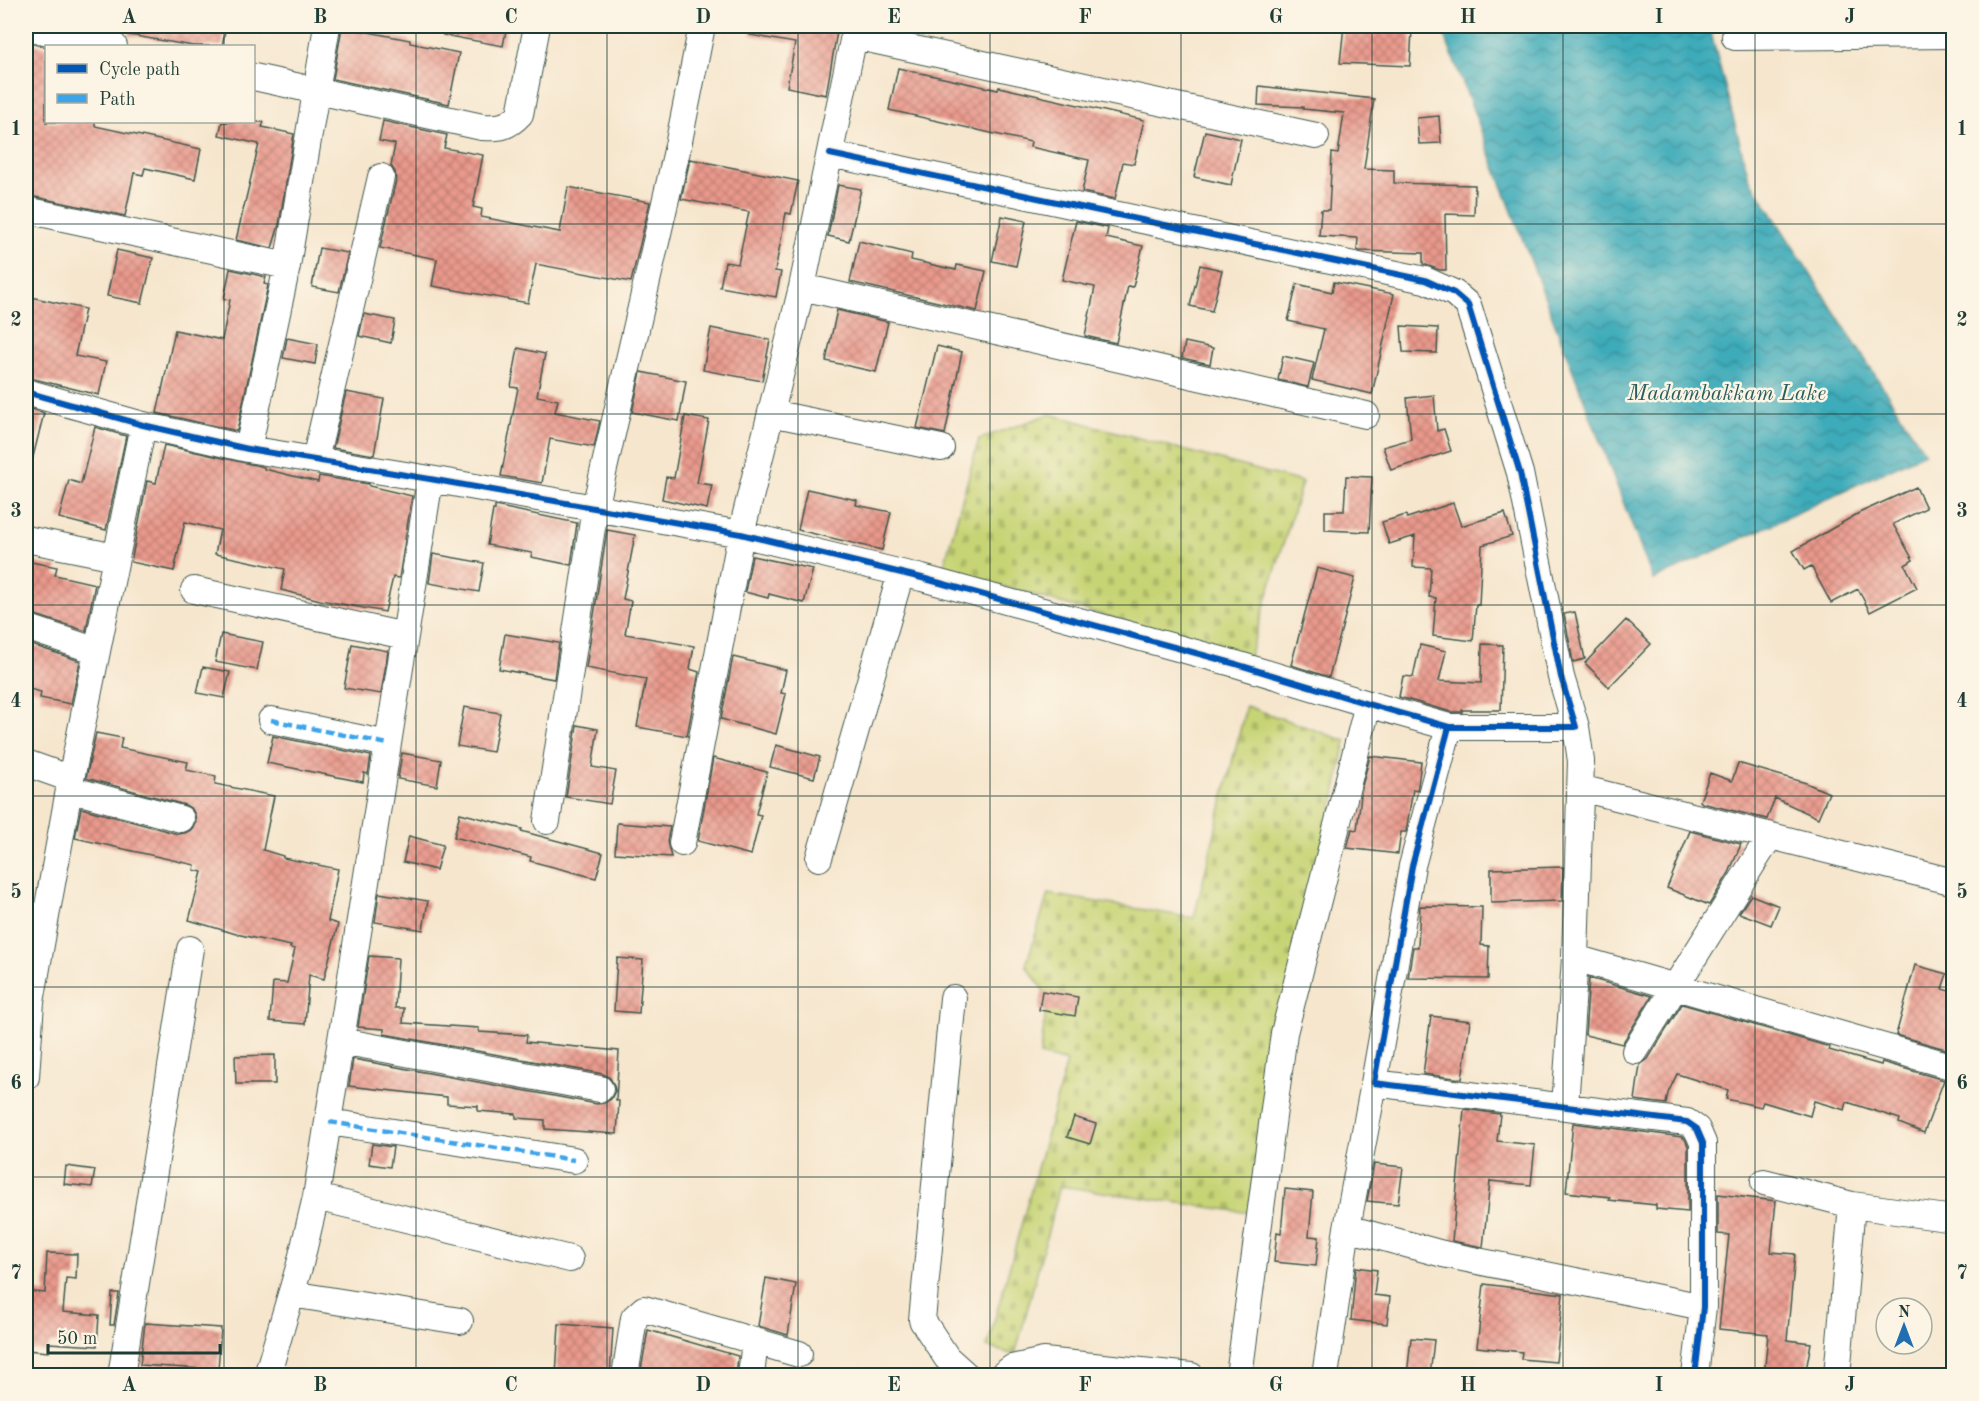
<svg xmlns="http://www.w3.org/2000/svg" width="1979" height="1401" viewBox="0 0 1979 1401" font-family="'Old Standard TT',serif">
  <defs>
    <pattern id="cemetery-stones" width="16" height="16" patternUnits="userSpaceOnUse" patternTransform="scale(1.5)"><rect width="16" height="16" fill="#c7d475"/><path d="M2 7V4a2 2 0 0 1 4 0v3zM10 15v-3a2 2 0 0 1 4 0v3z" fill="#aab766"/></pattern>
    <pattern id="water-waves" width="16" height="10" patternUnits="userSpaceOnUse" patternTransform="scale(1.5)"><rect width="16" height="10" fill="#3cabb9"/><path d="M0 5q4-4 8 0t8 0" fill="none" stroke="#328c97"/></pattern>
    <pattern id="building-cross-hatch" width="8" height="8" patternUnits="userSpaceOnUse" patternTransform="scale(1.5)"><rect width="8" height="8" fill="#ea998c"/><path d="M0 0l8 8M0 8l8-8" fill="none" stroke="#bd7e73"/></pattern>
  </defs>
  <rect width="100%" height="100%" fill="#fcf5e5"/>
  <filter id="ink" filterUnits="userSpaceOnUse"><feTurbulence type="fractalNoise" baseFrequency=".0167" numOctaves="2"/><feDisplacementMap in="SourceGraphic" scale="12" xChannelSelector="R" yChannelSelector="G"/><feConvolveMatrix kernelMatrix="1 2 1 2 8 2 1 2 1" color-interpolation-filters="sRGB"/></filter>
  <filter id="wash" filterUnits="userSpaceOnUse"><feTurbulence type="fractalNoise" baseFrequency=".008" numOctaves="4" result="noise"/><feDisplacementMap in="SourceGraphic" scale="24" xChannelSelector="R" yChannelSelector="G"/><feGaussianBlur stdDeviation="1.35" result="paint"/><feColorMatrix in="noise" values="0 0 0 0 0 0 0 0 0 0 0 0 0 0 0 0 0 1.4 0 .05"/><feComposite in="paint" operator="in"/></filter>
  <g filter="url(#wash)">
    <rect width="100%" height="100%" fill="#f6e6ce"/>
    <path fill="url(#cemetery-stones)" stroke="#738854" stroke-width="1.5" d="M1050 414 1302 482 1249 657 943 569 979 439Z
      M1246 706 1346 741 1250 1213 1060 1186 1015 1355 987 1347 1067 1062 1040 1055 1048 997 1026 965 1048 894 1194 918Z"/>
    <path fill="url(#water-waves)" stroke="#2e7476" stroke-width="1.5" d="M1441 26H1711L1712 37 1749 178 1925 453 1653 580Z"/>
    <g id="blocks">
      <path fill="url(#building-cross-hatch)" d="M130 26H226L222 46H193L129 35Z
        M444 26H507L503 46 443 35Z
        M751 26H838L826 95 787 87 795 43 750 35Z
        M1344 26H1370L1369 28 1412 30 1410 66 1340 63Z
        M342 27 410 40V43L459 53 449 104 333 79Z
        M29 43 46 47V122H95V126L201 149 195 179 145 168 143 175 134 173 125 216 26 195V58Z
        M898 68 998 90 999 87 1144 120 1134 164 1123 162 1115 199 1082 192 1089 160 1030 147 1031 142 889 110Z
        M1259 86 1374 99 1364 169 1394 170V183L1475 185 1474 215 1445 214 1446 270H1440L1423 264V253L1360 251 1357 250 1358 238 1319 236 1321 210H1329L1332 153 1338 154 1344 113 1303 109V107L1258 105Z
        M1439 116 1441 143 1419 144 1417 118Z
        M383 121 447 135 444 148 483 155 473 207 482 209 481 217 560 232 568 187 650 202 631 282 536 264 528 303 432 286 437 259 380 248 396 180 395 172 391 166 395 144 379 141Z
        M222 122H264L262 127 294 134 279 225 272 248 236 240 259 144 219 135Z
        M1205 131 1241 139 1231 185 1194 177Z
        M690 159 798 181 791 214 786 213 775 271 781 272 776 297 720 287 725 262 738 264 749 212 681 199Z
        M838 185 861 189 849 241 828 236Z
        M1002 216 1026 221 1016 266 992 261Z
        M1076 221 1108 228 1106 238 1143 246 1133 287 1128 286 1116 343 1085 336 1095 287 1062 280Z
        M859 241 912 254 911 260 956 270 957 265 986 271 977 311 850 282Z
        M319 248 348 253 339 292 312 287Z
        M117 250 153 258 142 303 107 296Z
        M1200 265 1222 270 1212 311 1190 306Z
        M230 269 266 277 264 284 268 285 237 431 157 413 175 330 222 340 230 300 224 299Z
        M1334 282 1394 294 1372 394 1312 380 1324 329 1288 321 1297 284 1332 292Z
        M26 296 85 309 75 356 106 362 99 395 26 377Z
        M837 310 888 322 876 372 826 361Z
        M364 314 395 320 391 343 359 336Z
        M1401 326 1438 328 1437 353 1403 352Z
        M711 328 770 340 762 381 703 370Z
        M287 338 318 344 315 364 283 358Z
        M1185 342 1213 348 1210 364 1182 358Z
        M937 346 962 352 945 434 917 428Z
        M518 348 545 354 537 396 558 400 555 412 600 421 594 447 550 439 542 483 501 476 518 388 511 387Z
        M1283 356 1314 363 1308 387 1278 380Z
        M641 372 686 381 679 421 632 412Z
        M346 392 384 399 374 455 333 448Z
        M1434 395 1437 431 1444 429 1451 451 1391 470 1383 447 1411 439 1407 398Z
        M26 407 44 413 32 461 26 460Z
        M685 416 709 420 697 483 712 485 707 509 662 499 666 477 674 478Z
        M95 427 126 436 106 530 59 518 69 480 81 484Z
        M164 445 264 467V469L318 482 319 476 369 484V486L412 496 399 578 393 577 385 612 320 600 281 590 285 569 215 554 220 530 185 522 174 571 131 562 147 481 156 483Z
        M1346 476 1372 477 1369 532 1325 530V511H1344Z
        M1916 487 1926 508 1893 524 1913 560 1905 565 1917 588 1870 612 1858 589 1831 603 1811 566 1804 570 1793 551 1859 513Z
        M807 489 857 500 856 505 891 512 882 550 798 530Z
        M1453 503 1461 526 1505 513 1512 536 1482 545 1479 605H1476L1473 641 1433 636 1436 598 1429 597 1431 568 1413 567 1415 536 1389 544 1382 522 1406 515 1407 518Z
        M495 506 577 523 571 565 531 557 532 553 487 545 493 510H495Z
        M607 530 635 535 623 599 631 601 625 634 694 646 690 669 699 672 687 736 637 727 646 679 586 668Z
        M433 554 484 563 479 592 429 583Z
        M752 556 813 569 804 603 769 594 768 598 745 592Z
        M26 561 57 567 55 575 95 584 86 631 26 612Z
        M1317 568 1355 578 1329 677 1291 665Z
        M1575 612 1585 659 1573 662 1564 614Z
        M1626 620 1651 644 1609 687 1585 663Z
        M221 634 263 642 257 670 215 662Z
        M505 634 559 643 554 679 499 669Z
        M26 643 80 661 71 704 40 698 41 692 26 688Z
        M352 644 388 651 381 694 344 688Z
        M1482 644 1503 645 1501 710H1462V712H1451L1399 697 1403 676 1413 677 1420 645 1446 651 1439 681 1481 683Z
        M733 657 786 670 781 693 786 694 776 734 721 719Z
        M203 667 230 672 224 698 197 693Z
        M464 707 500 713 493 752 457 746Z
        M577 725 598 729 592 767 616 771 610 804 566 797Z
        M96 733 122 738 120 748 188 762 186 770 216 776 215 784 274 796 263 850 283 856V858L338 869 328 921 338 924 324 979 309 975 305 1024 270 1021 273 982 287 983 295 949 290 948 291 946 236 934 189 920 202 872 194 870 195 865 75 838 81 808 178 834 185 833 191 830 196 822 195 815 192 809 185 805 86 778Z
        M273 736 371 756 368 774 364 773 363 782 267 763Z
        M776 745 820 757 814 778 770 767Z
        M402 753 441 760 437 786 398 779Z
        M1370 756 1421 762 1418 785 1417 790 1413 789 1406 832H1401L1398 854 1347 848 1352 829 1357 830 1362 786Z
        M713 758 767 772 756 814 761 815 751 855 698 841Z
        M1738 763 1806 783 1829 793 1818 818 1775 798 1767 819 1702 803 1700 801 1710 773 1732 781Z
        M460 813 522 829 521 831 603 853 596 878 530 861 531 857 454 837Z
        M617 823 670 827 667 841 671 857 615 853Z
        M1690 831 1741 844 1729 873 1709 905 1667 888Z
        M409 836 443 845 436 870 403 862Z
        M1563 867 1562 901 1491 903V869Z
        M379 893 428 901 423 930 375 922Z
        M1751 895 1779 906 1771 925 1739 913Z
        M1420 906 1482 907 1481 945 1489 946 1488 979 1408 978 1413 947H1418Z
        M369 956 398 958 395 1008H404L403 1023 479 1028V1032L527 1035 526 1042 619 1051 616 1100 619 1101 617 1134 545 1129V1120L516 1118V1114L478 1111V1106L447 1104V1097L349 1086 353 1059 597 1104 604 1103 611 1099 615 1091 614 1085 610 1078 603 1074 384 1034V1029L358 1027Z
        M617 958 643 960 639 1013 614 1011Z
        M1915 965 1947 974 1942 989 1953 992V1035L1949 1050 1896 1035Z
        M1589 978 1652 996 1622 1044 1585 1035Z
        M1042 991 1078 997 1075 1016 1039 1010Z
        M1682 1004 1830 1047 1829 1050 1881 1065 1882 1062 1944 1080 1924 1133 1899 1123 1900 1119 1847 1102 1845 1110 1814 1101 1810 1116 1763 1102 1761 1107 1726 1099 1728 1090 1677 1074 1668 1093 1666 1104 1635 1100 1640 1065 1648 1059Z
        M1431 1016 1470 1021 1462 1079 1423 1074Z
        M275 1055V1084H236L235 1056Z
        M1464 1109 1500 1114 1497 1141 1535 1145 1531 1185 1490 1181 1483 1247 1452 1241Z
        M1074 1117 1096 1124 1090 1144 1067 1137Z
        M1573 1123 1682 1137 1685 1139 1688 1146V1212L1656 1209V1205L1609 1200 1610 1197 1566 1192Z
        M372 1144 393 1147 390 1167 369 1164Z
        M1374 1164 1403 1167 1398 1204 1367 1201Z
        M66 1166 95 1170 92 1187 64 1184Z
        M1285 1189 1313 1192 1309 1236 1319 1237 1316 1266 1274 1262 1277 1232 1281 1233Z
        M1718 1194 1776 1201 1771 1252 1795 1254 1787 1340 1811 1343 1805 1376H1764L1768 1334 1719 1329 1729 1235 1718 1234Z
        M47 1253 77 1254 76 1279 66 1278 63 1312 99 1315 97 1346 49 1343V1352L26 1350V1291L45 1293Z
        M1356 1267 1377 1270 1374 1295 1390 1297 1387 1324 1351 1320Z
        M766 1278 796 1284 788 1335 758 1326Z
        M1484 1284 1563 1294 1556 1362 1521 1359 1522 1352 1477 1347Z
        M112 1293H119L114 1325H110Z
        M145 1323 221 1328 218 1370 140 1365Z
        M559 1324 613 1328 610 1376H556Z
        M648 1330 738 1356 736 1376H640Z
        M1411 1338 1434 1340 1430 1376H1407Z"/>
    </g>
  </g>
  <g filter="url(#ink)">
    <use href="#blocks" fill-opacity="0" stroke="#3f564b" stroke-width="1.5"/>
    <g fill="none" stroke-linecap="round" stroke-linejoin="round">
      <defs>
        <path id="minor" d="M26 27 114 46
          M854 36 1316 136
          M1735 37 1954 35
          M254 77 482 127C500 128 508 127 520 114L537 26
          M830 154 1425 280 1454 293 1468 305 1520 473 1561 677 1576 727H1449L1412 866 1374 1083 1687 1122 1697 1129 1703 1143V1307L1695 1376
          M26 210 287 266
          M802 287 1366 415
          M26 392 143 425 248 449 430 479 741 534 922 578 1236 664 1368 704 1449 727
          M771 413 941 448
          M248 449 287 266 327 26
          M315 460 381 177
          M26 539 116 557
          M194 590 405 636
          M26 627 97 651
          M271 720 388 744
          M1576 727 1581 761 1575 958 1954 1067
          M26 763 71 779
          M1580 788 1954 882
          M69 789 181 819
          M547 821 595 508 678 146 702 26
          M682 843 741 534 802 287 856 26
          M819 858 901 573
          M26 927 43 933 71 779 143 425
          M953 998 922 1320 947 1358 967 1376
          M341 1041 600 1089
          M1635 1051 1770 836
          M26 1077 31 1002 43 933
          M1374 1083 1347 1228 1443 1254 1703 1307
          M1565 1107 1575 958
          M329 1122 574 1160
          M1764 1182 1852 1205 1954 1219
          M316 1197 570 1259
          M291 1294 460 1321
          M121 1376 190 949
          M267 1376 300 1264 316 1197 430 479
          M625 1376 634 1318 644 1309 799 1354
          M751 1376 755 1341
          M1001 1376 1012 1368 1044 1361 1191 1376
          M1239 1376 1284 1033 1368 704
          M1325 1376 1347 1228
          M1837 1376 1852 1205"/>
      </defs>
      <use href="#minor" stroke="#3f564b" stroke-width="28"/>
      <use href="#minor" stroke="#fff" stroke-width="26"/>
      <path stroke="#3da4eb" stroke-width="4.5" stroke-dasharray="9 4.5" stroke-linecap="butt" d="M271 720 388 744
        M329 1122 574 1160"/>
      <defs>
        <path id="cycleway" d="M830 154 1425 280 1454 293 1468 305 1520 473 1561 677 1576 727H1449L1412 866 1374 1083 1687 1122 1697 1129 1703 1143V1307L1695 1376
          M26 392 143 425 248 449 430 479 741 534 922 578 1236 664 1368 704 1449 727"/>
      </defs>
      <use href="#cycleway" stroke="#fcf5e5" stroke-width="10"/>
      <use href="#cycleway" stroke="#0057b8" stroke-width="6"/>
    </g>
  </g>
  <path fill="none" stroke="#1f3d34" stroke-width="1.5" stroke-opacity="0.55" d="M224 26V46M416 26V1376M607 26V1376M798 26V1376M990 26V1376M1181 26V1376M1372 26V1376M1563 26V1376M1755 26V1376M224 122V1376M26 224H1954M26 414H1954M26 605H1954M26 796H1954M26 987H1954M26 1177H1954"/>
  <g text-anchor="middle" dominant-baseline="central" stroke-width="5" stroke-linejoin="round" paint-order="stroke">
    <g font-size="22" font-style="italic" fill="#285e5c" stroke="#fcf5e5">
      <text x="1727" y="394">Madambakkam Lake</text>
    </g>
  </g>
  <rect width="1979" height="1401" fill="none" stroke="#fcf5e5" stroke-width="66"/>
  <rect x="45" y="45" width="210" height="78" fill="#fcf5e5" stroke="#a4ab9e" stroke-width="1.5"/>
  <rect x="57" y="64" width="30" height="9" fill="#0057b8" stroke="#a4ab9e" stroke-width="1.5"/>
  <text x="99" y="75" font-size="18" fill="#1f3d34">Cycle path</text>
  <rect x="57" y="94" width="30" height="9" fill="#3da4eb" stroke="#a4ab9e" stroke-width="1.5"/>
  <text x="99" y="105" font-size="18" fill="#1f3d34">Path</text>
  <g transform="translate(1904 1326)"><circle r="28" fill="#fcf5e5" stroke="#a4ab9e" stroke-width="1.5"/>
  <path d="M0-4.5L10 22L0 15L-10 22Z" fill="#1f6fb2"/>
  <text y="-9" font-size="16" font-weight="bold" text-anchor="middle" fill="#1f3d34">N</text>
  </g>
  <path d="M48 1344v9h172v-9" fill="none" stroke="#1f3d34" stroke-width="3"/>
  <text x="57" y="1344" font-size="18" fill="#1f3d34" stroke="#fcf5e5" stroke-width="4.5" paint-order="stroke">50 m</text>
  <rect x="33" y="33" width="1913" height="1335" fill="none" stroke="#1f3d34" stroke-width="2"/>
  <g font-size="20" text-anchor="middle" font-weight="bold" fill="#1f3d34">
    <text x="129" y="23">A</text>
    <text x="320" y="23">B</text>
    <text x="511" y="23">C</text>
    <text x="703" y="23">D</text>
    <text x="894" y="23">E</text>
    <text x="1085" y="23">F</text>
    <text x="1276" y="23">G</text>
    <text x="1468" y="23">H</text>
    <text x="1659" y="23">I</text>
    <text x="1850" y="23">J</text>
    <text x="16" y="135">1</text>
    <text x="1962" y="135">1</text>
    <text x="16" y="326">2</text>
    <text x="1962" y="326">2</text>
    <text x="16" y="517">3</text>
    <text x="1962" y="517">3</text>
    <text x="16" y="707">4</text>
    <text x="1962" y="707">4</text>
    <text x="16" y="898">5</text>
    <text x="1962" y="898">5</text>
    <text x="16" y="1089">6</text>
    <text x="1962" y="1089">6</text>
    <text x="16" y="1279">7</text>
    <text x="1962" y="1279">7</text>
    <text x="129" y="1391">A</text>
    <text x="320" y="1391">B</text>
    <text x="511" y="1391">C</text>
    <text x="703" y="1391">D</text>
    <text x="894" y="1391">E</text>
    <text x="1085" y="1391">F</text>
    <text x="1276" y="1391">G</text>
    <text x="1468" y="1391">H</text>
    <text x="1659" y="1391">I</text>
    <text x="1850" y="1391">J</text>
  </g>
</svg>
